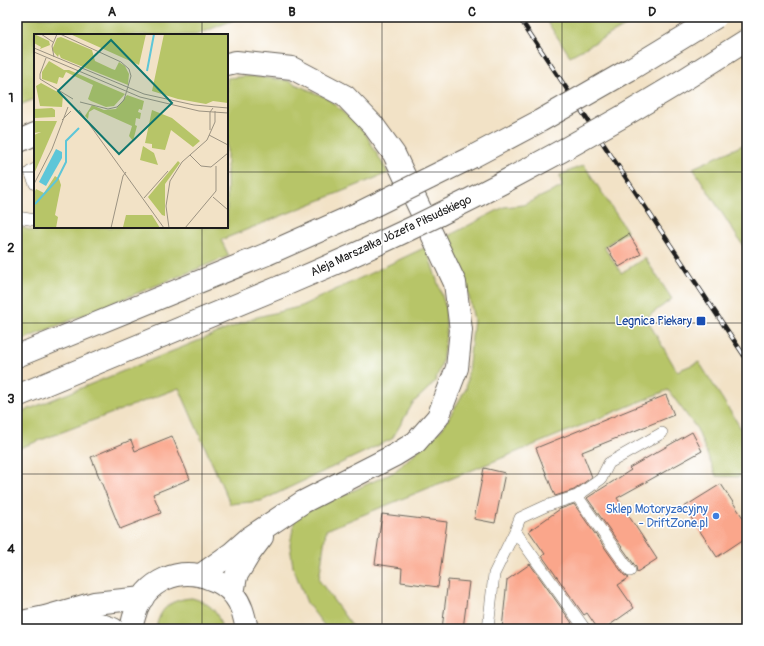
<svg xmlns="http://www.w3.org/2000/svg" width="764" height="646" viewBox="0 0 764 646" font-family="Pangolin,sans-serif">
  <rect width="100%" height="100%" fill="#fff"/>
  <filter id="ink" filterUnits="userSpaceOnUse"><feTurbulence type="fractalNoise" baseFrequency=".025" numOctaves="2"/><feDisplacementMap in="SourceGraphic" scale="8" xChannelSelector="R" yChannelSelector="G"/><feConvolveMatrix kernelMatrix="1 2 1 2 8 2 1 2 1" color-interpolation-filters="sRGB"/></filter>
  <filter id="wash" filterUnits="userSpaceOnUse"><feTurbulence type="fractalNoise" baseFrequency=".012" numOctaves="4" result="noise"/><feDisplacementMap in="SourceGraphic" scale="16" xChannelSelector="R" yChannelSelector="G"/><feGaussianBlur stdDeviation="0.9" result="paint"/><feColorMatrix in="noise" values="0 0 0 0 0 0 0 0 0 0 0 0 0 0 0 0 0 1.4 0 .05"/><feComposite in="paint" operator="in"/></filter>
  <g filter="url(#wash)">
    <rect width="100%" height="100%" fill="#f2e2c6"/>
    <path fill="#b7c568" stroke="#6a7042" d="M17 17H241L196 35H35V99L17 106Z
      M544 17H642L570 56Z
      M250 76 286 80 327 98 364 131 388 173 221 240 229 256 17 342V226L36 232 48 227H227V78Z
      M747 143V252L693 168Z
      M584 165 627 231 604 247 621 273 645 258 672 299 646 318 677 371 699 362 747 438V477L716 476 697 429 668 390 326 530 319 580 354 629 326 628 307 603 293 567 290 545 295 517 394 472 442 429 466 389 474 320 464 273 448 236 504 207 523 205 562 187 560 175Z
      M426 247 446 308V335L442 363 435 382 413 403 392 439 261 501 230 504 179 388 17 449V414L257 317 299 307Z
      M192 598C210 603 218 611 222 629H156C159 608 172 599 192 598Z"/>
    <g id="blocks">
      <path fill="#faa68b" d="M629 234 641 254 619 267 607 248Z
        M666 395 674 415 582 452 592 477 574 490 555 496 536 448Z
        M692 432 702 451 617 498 657 559 637 572 636 567 587 498 631 470 629 468Z
        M172 436 190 479 153 494 161 513 120 529 91 457 131 440 135 451Z
        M484 468 505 473 495 523 474 519Z
        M721 484 747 524V537L717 557 684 507Z
        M574 504 624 575 629 578 618 585 634 608 604 629H598L587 613 584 615 542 556 545 554 529 531 560 509Z
        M382 514 447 522 438 587 401 582 402 568 375 564Z
        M530 564 572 623 563 629H502L507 580Z
        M448 580 469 582 463 629H442Z"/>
    </g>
  </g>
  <g filter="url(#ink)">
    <use href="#blocks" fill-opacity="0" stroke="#676158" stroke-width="1"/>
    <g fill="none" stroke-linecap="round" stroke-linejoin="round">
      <defs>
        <path id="lane" d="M35 169 30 172 35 184
          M17 217 35 220
          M577 496 601 479 609 463 662 433
          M515 531 520 518 546 506 577 496 630 571
          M488 629 494 574 515 531 585 629"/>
        <path id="secondary" d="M17 142 35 134
          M17 356 267 254
          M17 396 280 287
          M201 575 232 553 249 538 303 502 395 455 416 442 438 417 457 368 461 330 455 283 394 154 373 125 345 96 292 68 236 62 227 64
          M233 594 236 576 250 553 262 537
          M58 618 90 621 113 629
          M17 623 45 617 94 603 143 598
          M132 629C132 624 133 619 135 614 145 580 180 566 211 579 220 582 229 588 234 595 242 605 244 616 247 629"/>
      </defs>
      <use href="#lane" stroke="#676158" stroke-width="12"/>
      <use href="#secondary" stroke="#676158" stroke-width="24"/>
      <use href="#lane" stroke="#fff" stroke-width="11"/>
      <use href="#secondary" stroke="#fff" stroke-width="22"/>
      <defs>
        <path id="rail" d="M519 17 747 360"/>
      </defs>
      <use href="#rail" stroke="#1c1c1c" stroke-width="4.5"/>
      <use href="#rail" stroke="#fff" stroke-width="3" stroke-dasharray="9" stroke-linecap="butt"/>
      <defs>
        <path id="secondary-bridge" d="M267 254 357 214 472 157 540 121 629 70 716 17
          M280 287C441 220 600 135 747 40"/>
      </defs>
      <use href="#secondary-bridge" stroke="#676158" stroke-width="24" stroke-linecap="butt"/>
      <use href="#secondary-bridge" stroke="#fff" stroke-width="22"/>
    </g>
  </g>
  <path fill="none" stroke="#1c1c1c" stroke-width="1" stroke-opacity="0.55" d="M202 17V35M382 17V629M562 17V629M17 172H35M227 172H747M202 227V629M17 323H747M17 474H747"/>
  <rect fill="#1a4fb4" stroke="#fff" stroke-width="1.5" x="696" y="316" width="10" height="10" rx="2"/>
  <circle fill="#3f7fe0" stroke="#fff" stroke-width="1.5" cx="716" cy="516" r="4"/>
  <g text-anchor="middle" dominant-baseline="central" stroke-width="3" stroke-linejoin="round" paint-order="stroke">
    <g font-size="12" fill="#1c1c1c" stroke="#fff">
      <text transform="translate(391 236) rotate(-25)">Aleja Marszałka Józefa Piłsudskiego</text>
    </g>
    <g font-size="12" fill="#164399" stroke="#fff" text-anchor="end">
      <text x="692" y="321">Legnica Piekary</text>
    </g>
    <g font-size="12" fill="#366cbe" stroke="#fff" text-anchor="end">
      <text x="708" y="509">Sklep Motoryzacyjny<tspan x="708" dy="14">- DriftZone.pl</tspan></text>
    </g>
  </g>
  <g transform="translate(34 34)">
    <rect width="194" height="194" fill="#f2e2c6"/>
    <path d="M0 0 15 7 16 11 6 15 7 13 0 9ZM36 0H112L105 31ZM130 0H194V69L179 67 172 70 144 65 118 57ZM27 3 58 16 61 27 78 35 81 36 85 28 91 32 95 40 94 51 27 24 25 20 24 23 18 16 23 4ZM15 27 30 36H35L91 60 80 72 72 73 57 67 54 65 59 51 32 38 29 44 25 43 23 50 8 45V38ZM7 49 29 61 28 73 6 72 2 52ZM93 61 110 67 108 76 105 75 104 78 107 79 106 85 102 84 101 91 103 92 99 107 95 102 98 92 60 75 55 78 54 85 51 82 58 71 70 76 82 75ZM18 74 21 76V83L0 84V75ZM118 76 138 84 166 107 159 113 137 96 131 116 118 114V110L111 109ZM0 87H23L0 140V101L7 98 0 99ZM109 112 120 119 124 131 106 126ZM144 127 146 129 131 150V182L128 181 114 163ZM21 142 25 145 27 151 21 181 24 183 22 194H0V159L2 155 10 159ZM92 181H118L126 194 89 193Z" fill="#b7c568"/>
    <path d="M22 115 28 118V124L12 152 5 148Z" fill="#5dc6d8"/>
    <path fill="none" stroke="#5dc6d8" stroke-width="2" d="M113 37 120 0M1 170 23 146 32 128V107L45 94"/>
    <path fill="none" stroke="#9c9382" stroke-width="1" d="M7 0 19 8M26 0 87 28 95 35 97 42 90 66 83 73 74 75 46 68M0 14 110 60 160 71 194 74M0 18 106 63 165 77 194 79M20 23 18 12 23 0M12 24 6 40V45L39 65M45 76 130 194M28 86 37 77M176 96V78L179 74M175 101 194 111M156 121 167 132 177 133 194 119M0 150 18 115 34 73M179 163 194 176M110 164 134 137M77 194 89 142 92 138M135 194 132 172 136 147 148 128 173 106 181 88V77M151 194 182 157V132"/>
    <path fill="#0f766e" fill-opacity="0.15" stroke="#0f766e" stroke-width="2" d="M77 6 138 69 85 120 24 57Z"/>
    <rect width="194" height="194" fill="none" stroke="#1c1c1c" stroke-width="2"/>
  </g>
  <rect width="764" height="646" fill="none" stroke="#fff" stroke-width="44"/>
  <rect x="22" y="22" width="720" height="602" fill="none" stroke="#1c1c1c" stroke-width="1.5"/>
  <g font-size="13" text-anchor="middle" font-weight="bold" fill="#1c1c1c">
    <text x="112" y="16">A</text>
    <text x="292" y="16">B</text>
    <text x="472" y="16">C</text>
    <text x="652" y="16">D</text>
    <text x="11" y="102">1</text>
    <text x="11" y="252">2</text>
    <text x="11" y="403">3</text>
    <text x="11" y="553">4</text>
  </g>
</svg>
